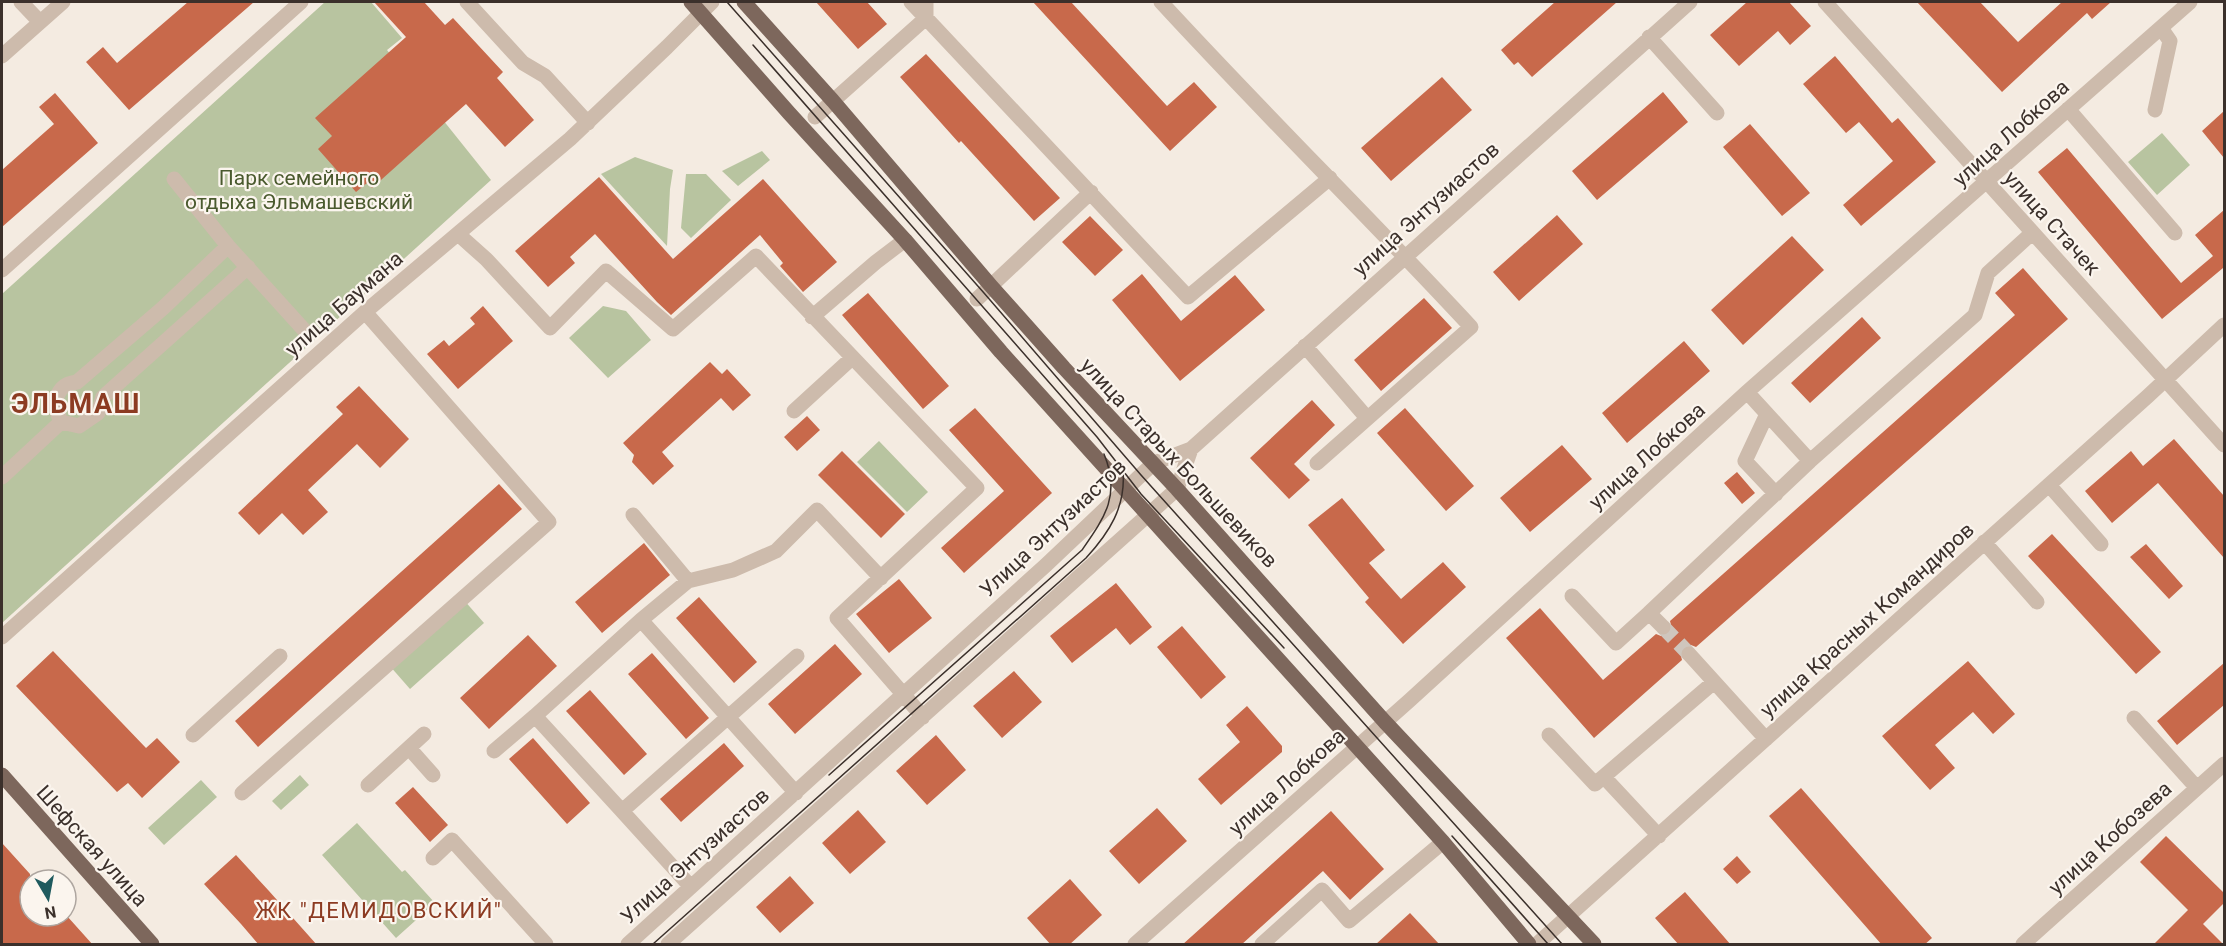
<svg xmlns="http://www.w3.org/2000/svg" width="2226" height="946" viewBox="0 0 2226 946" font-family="Roboto,sans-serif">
  <rect width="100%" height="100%" fill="#f4ebe1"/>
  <path fill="#b8c4a0" d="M325 2H371L402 38 387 50 491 180 2 623V294Z
    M2162 133 2190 165 2157 195 2128 162Z
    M762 151 770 160 738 186 722 171Z
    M635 157 673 170 670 189 667 246 601 174Z
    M686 174H706L731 200 691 238 681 228Z
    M603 306 626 311 651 340 608 378 569 338Z
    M879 441 928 492 907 512 857 462Z
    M463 599 484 623 410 689 389 665Z
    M300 775 309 785 281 810 272 801Z
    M201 780 217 797 164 845 148 828Z
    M357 823 402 872 405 870 435 903 396 938 322 855Z"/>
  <path fill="#c8694b" d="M188 2H254L129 110 86 62 103 47 117 63Z
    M374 2H424L445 25 453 18 503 72 497 78 534 120 505 147 466 104 372 188 367 183 356 192 318 149 332 136 315 118 406 37Z
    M816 2H867L887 24 858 49Z
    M1033 2H1071L1167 106 1194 82 1217 107 1170 151Z
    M1555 2H1617L1532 77 1518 62 1514 65 1501 50Z
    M1747 2H1789L1811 26 1790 45 1778 31 1739 66 1710 35Z
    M1917 2H1980L2018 42 2062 2H2111L2092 19 2087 13 2002 92Z
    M926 54 1060 198 1034 221 961 141 959 143 900 77Z
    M1835 56 1892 123 1898 118 1936 162 1861 226 1843 205 1893 161 1859 122 1846 133 1803 84Z
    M1442 77 1472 110 1391 181 1361 148Z
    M1663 92 1688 122 1597 200 1572 171Z
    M55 93 98 143 2 227V170L54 124 39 107Z
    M2224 111V158L2202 131Z
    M1750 124 1810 193 1782 216 1723 147Z
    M2067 148 2181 283 2213 256 2195 235 2224 210V269L2223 268 2162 319 2038 172Z
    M599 177 673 259 763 179 837 262 803 292 780 266 783 263 760 235 671 315 657 302 595 234 570 257 575 263 548 287 515 251Z
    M1557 215 1583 244 1519 301 1493 272Z
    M1090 216 1123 250 1095 276 1062 242Z
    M1792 236 1824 270 1743 345 1711 310Z
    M2023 268 2068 319 1696 647 1691 645 1683 646 1680 652 1682 660 1594 738 1506 638 1540 608 1603 680 1656 634 1661 636 1669 634 1672 629 1670 621 2015 315 1995 293Z
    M1142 274 1181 321 1235 275 1265 310 1180 381 1112 300Z
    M868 293 949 386 923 409 842 315Z
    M1424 298 1452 328 1381 391 1354 360Z
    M483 306 513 341 458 389 427 354 444 340 449 346 475 324 470 318Z
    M1862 317 1881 338 1810 403 1791 383Z
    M1684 341 1710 371 1627 443 1602 413Z
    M710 362 722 374 727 369 751 395 733 411 721 398 662 452 674 466 653 485 632 462 634 455 623 443Z
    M359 386 409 439 380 468 357 444 308 490 328 512 303 535 282 513 259 535 238 513 343 414 336 407Z
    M1312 400 1335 425 1294 464 1310 480 1289 499 1250 458Z
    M975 408 1052 493 964 573 941 548 1004 491 949 430Z
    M1405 408 1474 486 1446 511 1377 433Z
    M807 416 820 430 797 451 784 437Z
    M2174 439 2224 496V558L2158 483 2112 523 2085 491 2131 451 2143 466Z
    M1562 445 1592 479 1530 532 1500 498Z
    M842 451 905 514 881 538 818 475Z
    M1737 472 1755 493 1742 504 1724 483Z
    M499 484 522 509 258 747 235 721Z
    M1342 498 1385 550 1369 563 1401 599 1443 562 1466 587 1403 644 1365 602 1369 598 1308 525Z
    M2052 534 2161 652 2136 674 2028 556Z
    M644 543 670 575 602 633 575 602Z
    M2146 544 2183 586 2169 599 2130 557Z
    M899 579 932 618 889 653 856 614Z
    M1116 583 1152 627 1130 645 1116 628 1072 663 1050 636Z
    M699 597 757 662 734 683 676 618Z
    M1182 626 1226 677 1201 699 1157 647Z
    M528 635 557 666 489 729 460 698Z
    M835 644 862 674 795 734 768 704Z
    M53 651 146 748 157 738 180 762 142 798 128 783 117 792 16 686Z
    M652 653 709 718 686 739 628 674Z
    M1968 661 2015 714 1993 734 1973 712 1935 745 1955 768 1930 790 1882 736Z
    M2224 663V705L2177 745 2157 721Z
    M1014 671 1042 702 1002 738 973 706Z
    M590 690 647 754 624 775 566 711Z
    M1247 706 1282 746V752L1221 805 1198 779 1240 742 1226 725Z
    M936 735 966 770 927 805 896 771Z
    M533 738 590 803 567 824 509 759Z
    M724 743 744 766 681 822 660 799Z
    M413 787 448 825 430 842 395 803Z
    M1801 788 1932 938 1924 945H1882L1769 816Z
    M1157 808 1187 841 1139 884 1109 851Z
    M858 810 886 842 850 874 822 843Z
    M1331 811 1384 869 1350 900 1323 871 1241 945H1182Z
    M2166 836 2224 893V903L2203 924 2224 945H2153L2188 910 2140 862Z
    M2 843 30 874V916H67L93 945H2Z
    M236 855 269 891 317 945H259L241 924 204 884Z
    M1737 856 1751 872 1737 884 1723 869Z
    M790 876 814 903 780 933 756 907Z
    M1070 879 1102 915 1069 945H1051L1027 918Z
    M1685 892 1731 945H1679L1655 918Z
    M1410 913 1440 945H1375Z"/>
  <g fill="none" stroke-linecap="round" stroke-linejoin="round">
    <path stroke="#cfc6bd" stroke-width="15" stroke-dasharray="15 8" stroke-linecap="butt" d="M1663 627 1689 654"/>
    <path stroke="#cdbbac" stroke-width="15" d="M21 2 40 22
      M467 2 523 63 545 76 588 123
      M911 2 1188 297 1330 178
      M1161 2C1262 112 1369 217 1471 327L1317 463
      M1825 2 2224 445
      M1649 37 1717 113
      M2 56 63 2
      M2068 109 2175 233
      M2155 110 2170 41 2161 28
      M815 117 926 18V2
      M174 179 228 246 305 331
      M458 234 486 259 550 328 606 271 673 329 756 256 977 488 837 618 923 717
      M2 270 301 2
      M977 299 1091 192
      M812 317 876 262 905 240
      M1305 346 1367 418
      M1747 392 1810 461
      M794 411 852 358
      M1767 414 1745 461 1776 494
      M61 422 54 404C59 390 62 384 77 382L163 308 228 246
      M61 422 79 426 98 413 103 397 248 267
      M2 477 61 422
      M2049 485 2101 544
      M633 515 688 581
      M1984 542 2037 602
      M1572 596 1616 643 1649 613
      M641 620 796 793
      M1663 627 1649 613 1810 461 1975 315 1988 273 2032 233
      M2 637 365 312 570 139 667 47 712 2
      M1689 654 1766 739
      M797 656 622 811 535 716 641 620 688 581 733 570 776 551 817 510 881 578
      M2134 718 2197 788
      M193 735 280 656
      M1549 735 1595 784 1714 682
      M409 748 433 775
      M494 751 535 716
      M1604 777 1659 836
      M368 785 424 734
      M242 793 549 522 365 312
      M622 811 691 887
      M433 858 452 840 546 944
      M628 944 1046 565 1141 475 1154 463 1191 449 1690 2
      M668 944 1177 489 1191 449
      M1135 944 1410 700 1747 392 2190 2
      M1262 944 1322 890 1349 921 1443 842
      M1537 944 2148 396 2224 325
      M2023 944 2224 764"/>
    <path stroke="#7d675c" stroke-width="15" d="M691 2 789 113 905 240 1001 352 1443 842 1529 944
      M744 2 833 101 991 286 1064 368 1177 489 1385 722 1594 944
      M2 775 152 944"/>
    <path stroke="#3b302b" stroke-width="1.5" d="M727 2 984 293 1141 475 1562 944
      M753 45 1097 437 1141 494 1284 648
      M829 775 1082 550C1105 517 1121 495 1104 454
      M1452 836 1548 944
      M653 944 1086 558C1109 533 1126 507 1123 471"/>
  </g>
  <g text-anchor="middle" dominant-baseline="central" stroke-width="4.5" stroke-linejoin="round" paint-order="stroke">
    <g font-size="21" fill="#3b302b" stroke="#fbf5ee">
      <text transform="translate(2011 133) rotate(-42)">улица Лобкова</text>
      <text transform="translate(1426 209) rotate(-42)">улица Энтузиастов</text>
      <text transform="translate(2052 223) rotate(48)">улица Стачек</text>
      <text transform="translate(344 304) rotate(-41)">улица Баумана</text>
      <text transform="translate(1647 456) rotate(-42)">улица Лобкова</text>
      <text transform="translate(1179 463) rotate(47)">улица Старых Большевиков</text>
      <text transform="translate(1053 528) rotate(-43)">Улица Энтузиастов</text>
      <text transform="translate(1867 620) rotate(-42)">улица Красных Командиров</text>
      <text transform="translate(1287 782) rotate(-42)">улица Лобкова</text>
      <text transform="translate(2110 838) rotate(-42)">улица Кобозева</text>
      <text transform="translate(92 846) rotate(48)">Шефская улица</text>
      <text transform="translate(695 856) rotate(-42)">Улица Энтузиастов</text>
    </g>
    <g font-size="21" fill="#4a5a2e" stroke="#fbf5ee">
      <text x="299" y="178">Парк семейного<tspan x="299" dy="24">отдыха Эльмашевский</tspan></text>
    </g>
    <g font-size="22" letter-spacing="1.5" fill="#8c3b22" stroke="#fbf5ee">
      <text x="379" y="910">ЖК "ДЕМИДОВСКИЙ"</text>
    </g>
    <g font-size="27" font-weight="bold" letter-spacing="1.5" fill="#8c3b22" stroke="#fbf5ee">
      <text x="76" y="404">ЭЛЬМАШ</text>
    </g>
  </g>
  <rect width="2226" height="946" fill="none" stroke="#3b302b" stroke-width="6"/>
  <g transform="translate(48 898) rotate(170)"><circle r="28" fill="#fbf5ee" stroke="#aea6a0" stroke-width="1.5"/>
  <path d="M0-4.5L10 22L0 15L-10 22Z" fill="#1f5a5e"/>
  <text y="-9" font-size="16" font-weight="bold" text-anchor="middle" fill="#3b302b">N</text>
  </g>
</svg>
